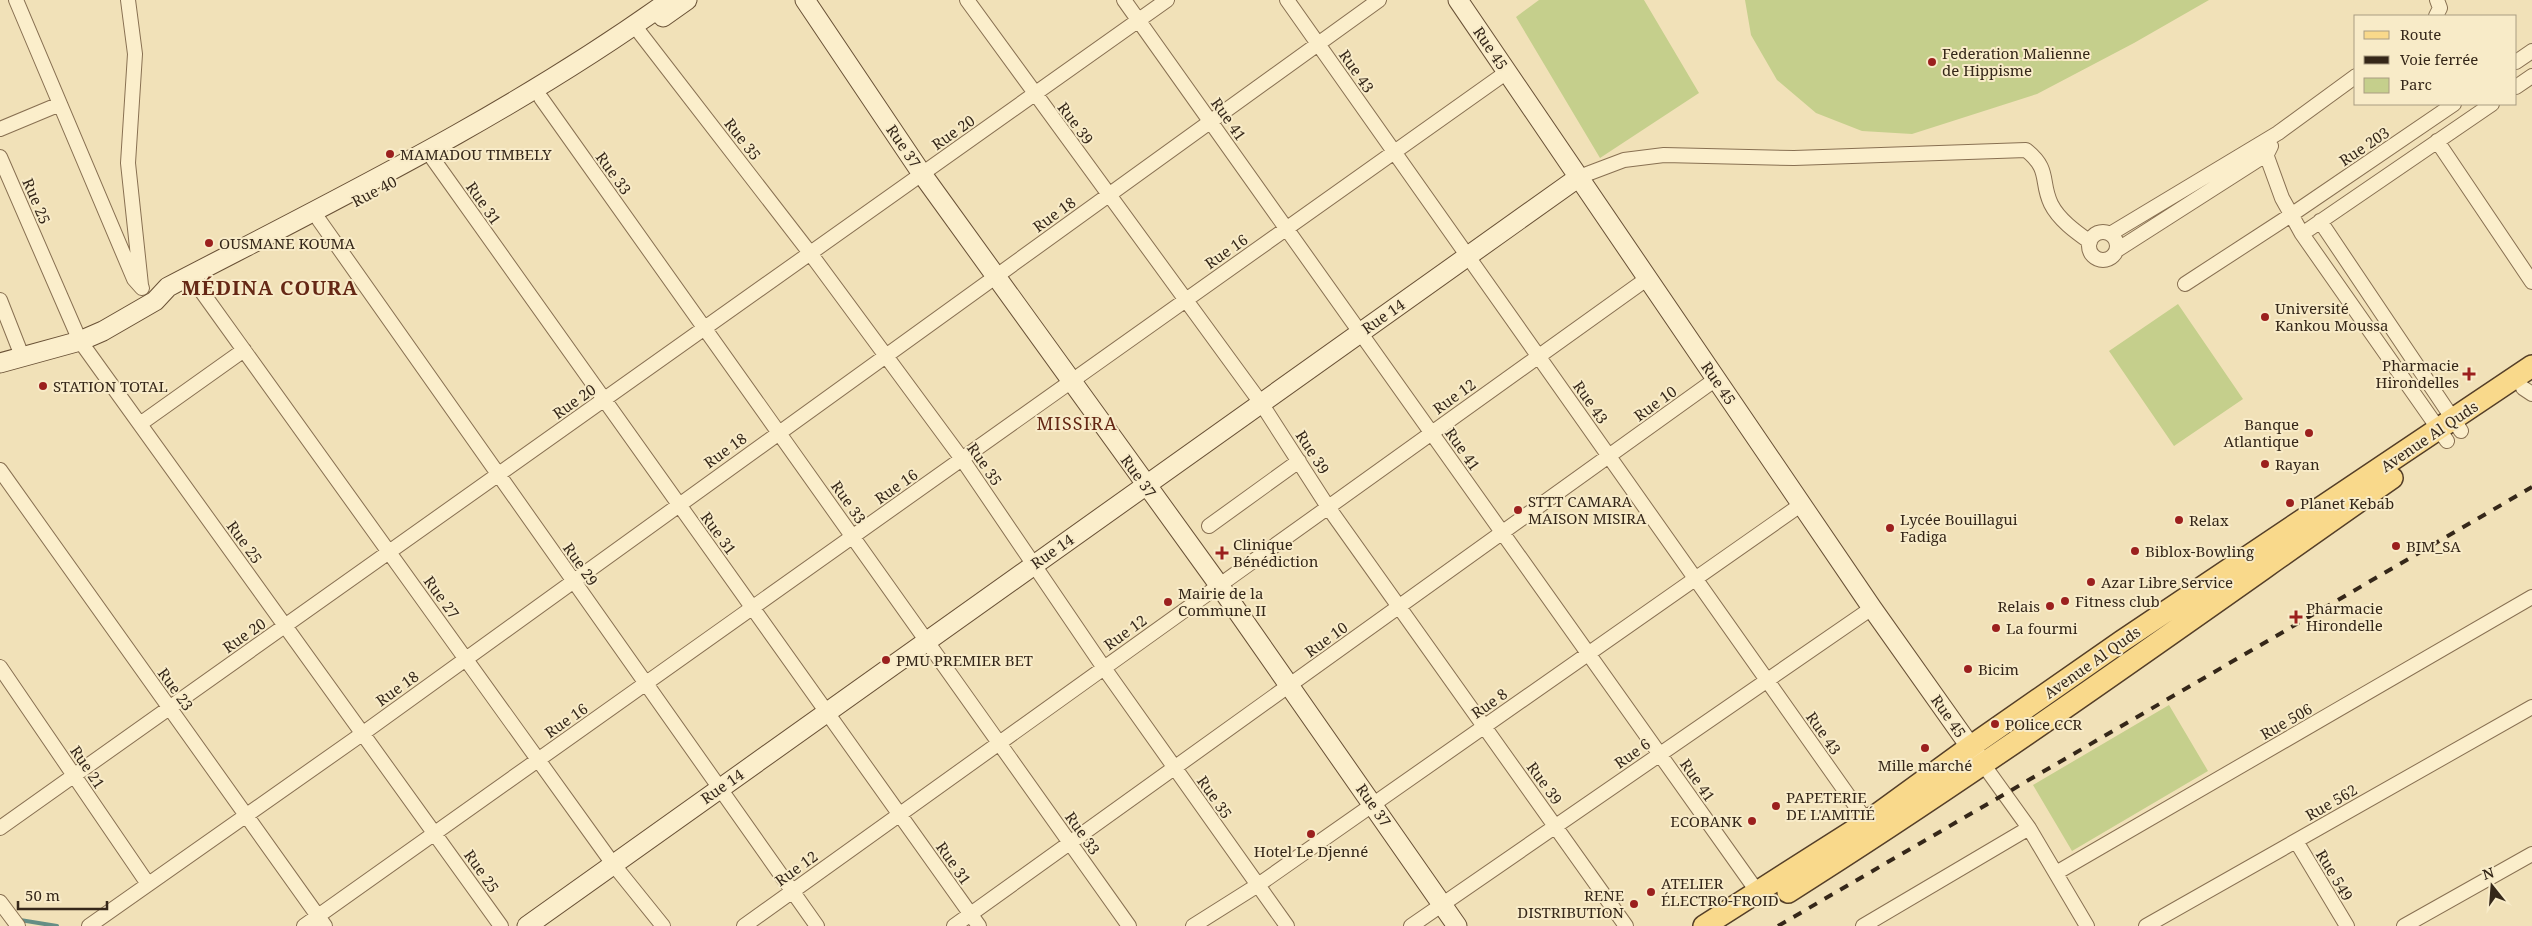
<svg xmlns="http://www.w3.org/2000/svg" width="2532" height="926" viewBox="0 0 2532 926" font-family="'Noto Serif',serif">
  <rect width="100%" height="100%" fill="#f1e1b8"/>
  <path fill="#c5cf8c" d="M1539 0H1644L1699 93 1600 158 1516 17Z
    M1745 0H2209L2134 43 2037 94 1912 134 1862 131 1816 113 1777 80 1751 35Z
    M2178 304 2243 399 2174 446 2109 351Z
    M2169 705 2208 771 2072 851 2033 785Z"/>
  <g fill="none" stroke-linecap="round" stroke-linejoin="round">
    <path stroke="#658e85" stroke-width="4" d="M20 920 57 926"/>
    <defs>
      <path id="street" d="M16 0 134 279 142 288
        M128 0 135 54 128 163 141 285
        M967 0 1261 403 1328 507 1626 926
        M1124 0 1759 894
        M1287 0 1867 822
        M2436 16 2440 8 2437 0
        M640 33 810 253 962 459 1104 668 1287 926
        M2516 62 2532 51
        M2516 87 2532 76
        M541 98 1129 926
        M0 129 60 104
        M2437 141 2532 282
        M2262 143 2282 198 2302 234 2447 441
        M0 157 80 341 501 926
        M433 159 979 926
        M1579 177 1624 160 1664 155 1794 158 2026 150C2051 170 2040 181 2051 204 2059 220 2076 232 2090 242
        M319 220 817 926
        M2320 221 2461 431
        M2089 246a14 14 0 1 1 28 0a14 14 0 1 1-28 0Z
        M2110 234 2278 133 2356 76
        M2302 234 2492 104
        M2117 250 2267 154 2271 146
        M2185 284 2291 215 2454 104
        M197 285 613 864 663 926
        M0 300 22 356
        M2523 388 2532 394
        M140 424 244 350
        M0 470 325 926
        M1209 526 1299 461
        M0 667 148 884
        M1983 764 2029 828 2087 926
        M0 828 1167 0
        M2296 841 2347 926
        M2056 873 2532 597
        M0 902 18 926
        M89 926 362 734 1379 0
        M304 926 1507 72
        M744 926 1648 278
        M954 926 1716 379
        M1193 926 1258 885 1802 504
        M1411 926 1872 608
        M1863 926 2029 828
        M2146 926 2532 707
        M2404 926 2532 854"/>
      <path id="secondary" d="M805 0 922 174 1219 585 1457 926
        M1458 0 1872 608 1979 759
        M663 17 687 0
        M0 363 80 341 103 331 155 301 168 287C339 198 513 113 670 0
        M527 926 1579 177"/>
      <path id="primary" d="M1788 892C1994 762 2192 618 2392 478
        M1704 926 1867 822 1970 747 2122 641 2532 366"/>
    </defs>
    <use href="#street" stroke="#887052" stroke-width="16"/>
    <use href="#secondary" stroke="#695136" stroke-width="21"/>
    <use href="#primary" stroke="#543e28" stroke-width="24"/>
    <use href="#street" stroke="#fbeecb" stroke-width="14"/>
    <use href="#secondary" stroke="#fbeecb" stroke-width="19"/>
    <use href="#primary" stroke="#f9d98b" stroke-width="21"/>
    <path stroke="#352719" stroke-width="4" stroke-dasharray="9 9" stroke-linecap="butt" d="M1778 926 2532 487"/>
  </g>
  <g fill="#9b201e" stroke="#f8ebc8" stroke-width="2">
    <circle cx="1932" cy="62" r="5"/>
    <circle cx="390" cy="154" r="5"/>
    <circle cx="209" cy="243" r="5"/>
    <circle cx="2265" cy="317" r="5"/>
    <path d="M2466.5 366.5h5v5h5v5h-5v5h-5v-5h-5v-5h5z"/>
    <circle cx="43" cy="386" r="5"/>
    <circle cx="2309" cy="433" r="5"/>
    <circle cx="2265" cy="464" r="5"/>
    <circle cx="2290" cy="503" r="5"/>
    <circle cx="1518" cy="510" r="5"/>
    <circle cx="2179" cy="520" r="5"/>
    <circle cx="1890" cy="528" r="5"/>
    <circle cx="2396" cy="546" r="5"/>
    <circle cx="2135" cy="551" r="5"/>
    <path d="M1219.5 545.5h5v5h5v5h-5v5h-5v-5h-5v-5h5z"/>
    <circle cx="2091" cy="582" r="5"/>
    <circle cx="2065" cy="601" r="5"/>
    <circle cx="1168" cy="602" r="5"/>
    <circle cx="2050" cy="606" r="5"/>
    <path d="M2293.5 609.5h5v5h5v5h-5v5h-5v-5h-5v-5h5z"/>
    <circle cx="1996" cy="628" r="5"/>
    <circle cx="886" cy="660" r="5"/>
    <circle cx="1968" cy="669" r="5"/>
    <circle cx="1995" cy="724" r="5"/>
    <circle cx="1925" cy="748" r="5"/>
    <circle cx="1776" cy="806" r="5"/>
    <circle cx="1752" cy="821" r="5"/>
    <circle cx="1311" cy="834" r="5"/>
    <circle cx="1651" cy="892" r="5"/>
    <circle cx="1634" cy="904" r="5"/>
  </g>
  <g text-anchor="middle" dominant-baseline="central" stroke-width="4" stroke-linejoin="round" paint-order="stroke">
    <g font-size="15" fill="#352719" stroke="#f8ebc8">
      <text transform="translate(1491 48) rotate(56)">Rue 45</text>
      <text transform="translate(1357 71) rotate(55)">Rue 43</text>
      <text transform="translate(1229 119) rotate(55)">Rue 41</text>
      <text transform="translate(1076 123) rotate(53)">Rue 39</text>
      <text transform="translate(953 132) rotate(-35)">Rue 20</text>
      <text transform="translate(743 139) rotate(52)">Rue 35</text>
      <text transform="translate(904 146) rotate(56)">Rue 37</text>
      <text transform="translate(2364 146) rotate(-34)">Rue 203</text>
      <text transform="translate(614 173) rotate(54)">Rue 33</text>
      <text transform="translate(374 191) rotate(-28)">Rue 40</text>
      <text transform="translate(37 201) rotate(67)">Rue 25</text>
      <text transform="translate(484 203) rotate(55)">Rue 31</text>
      <text transform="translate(1054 214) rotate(-36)">Rue 18</text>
      <text transform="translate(1226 251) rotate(-35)">Rue 16</text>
      <text transform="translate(1383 316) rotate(-35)">Rue 14</text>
      <text transform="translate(1719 383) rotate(56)">Rue 45</text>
      <text transform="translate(1454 396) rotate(-36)">Rue 12</text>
      <text transform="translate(574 401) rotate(-35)">Rue 20</text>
      <text transform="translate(1591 402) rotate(55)">Rue 43</text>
      <text transform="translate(1655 403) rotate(-36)">Rue 10</text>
      <text transform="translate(2429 436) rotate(-34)">Avenue Al Quds</text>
      <text transform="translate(1463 449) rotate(55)">Rue 41</text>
      <text transform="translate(725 450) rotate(-36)">Rue 18</text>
      <text transform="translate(1313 452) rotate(57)">Rue 39</text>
      <text transform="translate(985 464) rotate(55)">Rue 35</text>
      <text transform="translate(1139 476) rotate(54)">Rue 37</text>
      <text transform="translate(896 486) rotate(-35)">Rue 16</text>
      <text transform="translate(849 502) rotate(55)">Rue 33</text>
      <text transform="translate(719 533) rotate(54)">Rue 31</text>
      <text transform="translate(245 542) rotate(54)">Rue 25</text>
      <text transform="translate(1052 551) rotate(-35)">Rue 14</text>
      <text transform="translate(581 564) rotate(55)">Rue 29</text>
      <text transform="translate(442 597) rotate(54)">Rue 27</text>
      <text transform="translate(1125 632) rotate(-36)">Rue 12</text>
      <text transform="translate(244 635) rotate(-35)">Rue 20</text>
      <text transform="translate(1326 639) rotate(-36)">Rue 10</text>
      <text transform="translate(2092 662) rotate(-35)">Avenue Al Quds</text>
      <text transform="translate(397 688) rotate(-36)">Rue 18</text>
      <text transform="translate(176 689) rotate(54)">Rue 23</text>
      <text transform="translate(1489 703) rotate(-35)">Rue 8</text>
      <text transform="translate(1949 716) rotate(55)">Rue 45</text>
      <text transform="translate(566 720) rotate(-35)">Rue 16</text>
      <text transform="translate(2286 721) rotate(-30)">Rue 506</text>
      <text transform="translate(1824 733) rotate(55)">Rue 43</text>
      <text transform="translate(1632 753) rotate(-35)">Rue 6</text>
      <text transform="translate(88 767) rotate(56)">Rue 21</text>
      <text transform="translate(1698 780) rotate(55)">Rue 41</text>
      <text transform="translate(1545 783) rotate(54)">Rue 39</text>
      <text transform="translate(722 786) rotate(-35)">Rue 14</text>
      <text transform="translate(1215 797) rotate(55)">Rue 35</text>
      <text transform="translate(2331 802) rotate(-30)">Rue 562</text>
      <text transform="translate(1374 805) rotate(55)">Rue 37</text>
      <text transform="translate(1083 833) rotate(55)">Rue 33</text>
      <text transform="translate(954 863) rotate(55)">Rue 31</text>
      <text transform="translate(796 868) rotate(-36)">Rue 12</text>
      <text transform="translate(482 871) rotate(55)">Rue 25</text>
      <text transform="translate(2335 875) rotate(59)">Rue 549</text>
    </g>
    <g font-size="15" fill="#352719" stroke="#f8ebc8" text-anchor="start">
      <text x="1942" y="53">Federation Malienne<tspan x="1942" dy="17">de Hippisme</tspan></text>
      <text x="400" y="154">MAMADOU TIMBELY</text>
      <text x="219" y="243">OUSMANE KOUMA</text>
      <text x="2275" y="308">Université<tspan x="2275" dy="17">Kankou Moussa</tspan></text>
      <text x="2459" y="365" text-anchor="end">Pharmacie<tspan x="2459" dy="17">Hirondelles</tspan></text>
      <text x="53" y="386">STATION TOTAL</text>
      <text x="2299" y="424" text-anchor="end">Banque<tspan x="2299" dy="17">Atlantique</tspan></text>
      <text x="2275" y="464">Rayan</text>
      <text x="1528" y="501">STTT CAMARA<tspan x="1528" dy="17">MAISON MISIRA</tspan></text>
      <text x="2300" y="503">Planet Kebab</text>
      <text x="1900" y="519">Lycée Bouillagui<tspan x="1900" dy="17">Fadiga</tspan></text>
      <text x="2189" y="520">Relax</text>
      <text x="1233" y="544">Clinique<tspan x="1233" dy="17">Bénédiction</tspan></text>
      <text x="2406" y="546">BIM_SA</text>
      <text x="2145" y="551">Biblox-Bowling</text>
      <text x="2101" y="582">Azar Libre Service</text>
      <text x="1178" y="593">Mairie de la<tspan x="1178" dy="17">Commune II</tspan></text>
      <text x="2075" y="601">Fitness club</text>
      <text x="2040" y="606" text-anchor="end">Relais</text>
      <text x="2306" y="608">Pharmacie<tspan x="2306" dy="17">Hirondelle</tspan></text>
      <text x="2006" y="628">La fourmi</text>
      <text x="896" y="660">PMU PREMIER BET</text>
      <text x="1978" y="669">Bicim</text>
      <text x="2005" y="724">POlice CCR</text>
      <text x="1925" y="765" text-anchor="middle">Mille marché</text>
      <text x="1786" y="797">PAPETERIE<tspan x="1786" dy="17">DE L'AMITIÉ</tspan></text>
      <text x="1742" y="821" text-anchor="end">ECOBANK</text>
      <text x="1311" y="851" text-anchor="middle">Hotel Le Djenné</text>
      <text x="1661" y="883">ATELIER<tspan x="1661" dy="17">ÉLECTRO-FROID</tspan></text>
      <text x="1624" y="895" text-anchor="end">RENE<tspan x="1624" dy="17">DISTRIBUTION</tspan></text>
    </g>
    <g font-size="18" letter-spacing="1" fill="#652815" stroke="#f8ebc8">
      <text x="1077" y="423">MISSIRA</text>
    </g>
    <g font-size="20" font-weight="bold" letter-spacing="1" fill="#652815" stroke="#f8ebc8">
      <text x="270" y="287">MÉDINA COURA</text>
    </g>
  </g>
  <rect x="2354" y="15" width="162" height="90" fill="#f8ebc8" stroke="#aa9d82"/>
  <rect x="2364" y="31" width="25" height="8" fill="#f9d98b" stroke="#aa9d82"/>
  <text x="2400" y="40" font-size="15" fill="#352719">Route</text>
  <rect x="2364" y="56" width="25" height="8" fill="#352719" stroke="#aa9d82"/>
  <text x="2400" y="65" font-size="15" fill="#352719">Voie ferrée</text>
  <rect x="2364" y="78" width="25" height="15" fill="#c5cf8c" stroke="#aa9d82"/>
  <text x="2400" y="90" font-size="15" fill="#352719">Parc</text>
  <g transform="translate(2492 886) rotate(343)" stroke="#f8ebc8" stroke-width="4" paint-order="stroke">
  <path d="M0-4L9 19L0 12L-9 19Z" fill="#352719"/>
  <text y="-8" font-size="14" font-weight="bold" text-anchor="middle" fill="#352719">N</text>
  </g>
  <path d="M18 901v8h89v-8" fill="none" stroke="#352719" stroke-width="2.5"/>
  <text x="25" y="901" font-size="15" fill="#352719" stroke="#f8ebc8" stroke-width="4" paint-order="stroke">50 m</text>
</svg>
